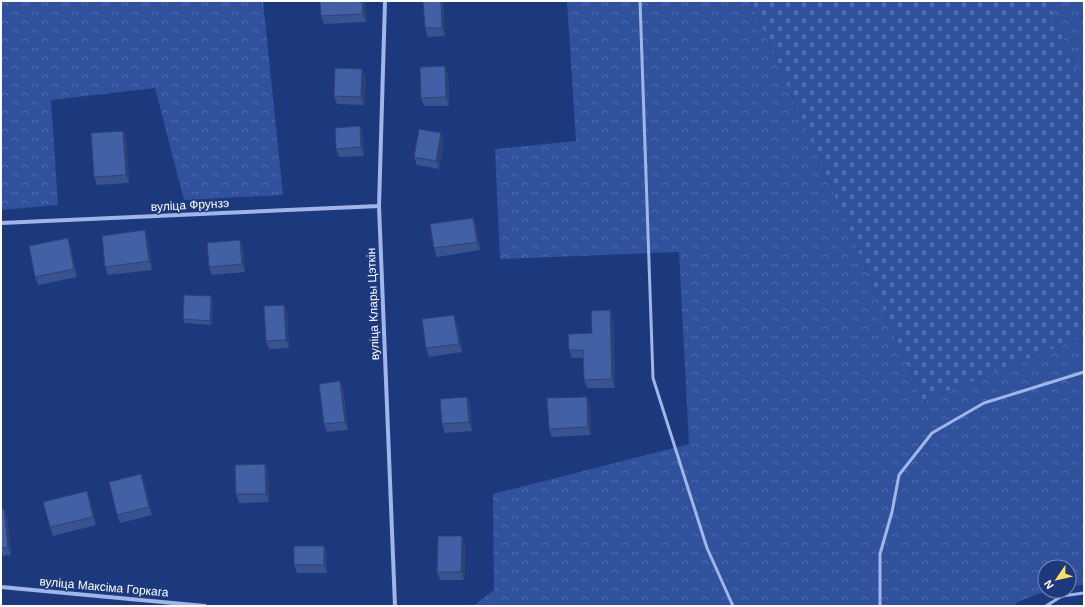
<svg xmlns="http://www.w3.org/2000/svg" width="1085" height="607" viewBox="0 0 1085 607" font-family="Arial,sans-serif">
  <defs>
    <pattern id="forest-crowns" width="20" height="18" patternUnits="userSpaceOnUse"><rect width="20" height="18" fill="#30519c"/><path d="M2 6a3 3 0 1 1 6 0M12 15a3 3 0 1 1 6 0" fill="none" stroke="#4f6bab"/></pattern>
    <pattern id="cemetery-stones" width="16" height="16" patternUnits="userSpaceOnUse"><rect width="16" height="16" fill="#30519c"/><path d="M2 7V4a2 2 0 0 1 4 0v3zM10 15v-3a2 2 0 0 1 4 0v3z" fill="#4f6bab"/></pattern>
  </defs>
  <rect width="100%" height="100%" fill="#1d397e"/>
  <path fill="url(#forest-crowns)" d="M1 1H263L283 195 184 200 155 88 51 100 58 205 1 210Z
    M567 1H751L923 401 1084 336V585L1069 586V567H1045V591H1047L1017 602 1014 606H473L494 590 493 494 689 444 679 252 500 259 495 149 576 141Z
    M1048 1H1084V90Z"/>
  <path fill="url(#cemetery-stones)" d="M751 1H1048L1084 90V336L923 401Z"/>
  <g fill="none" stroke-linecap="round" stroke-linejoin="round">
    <path stroke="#a0b6e8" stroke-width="3" d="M640 1 653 378 707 548 733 606
      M880 606V554L892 512 899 475 932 433 984 403 1084 372
      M1046 606 1062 596 1084 593"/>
    <path stroke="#a0b6e8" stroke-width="4" d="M385 1 379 206 395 606
      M1 223 379 206
      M1 587 205 606"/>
  </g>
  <path fill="#38538f" d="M365 1 366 22 324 24 321 16Z
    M443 1 445 36 428 37 425 28Z
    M448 75 449 106H424L421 98Z
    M366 78 364 105 337 104 334 96Z
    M360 126 363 134 364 156 339 157 336 149Z
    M126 139 129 183 97 185 94 177Z
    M444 142 439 169 417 165 414 157Z
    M473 218 476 226 480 250 437 257 434 248Z
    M148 238 152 270 108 275 105 267Z
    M240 240 243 248 245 272 212 275 209 267Z
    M71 247 77 277 38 285 35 277Z
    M213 301 212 325 184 323 183 319Z
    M284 305 287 313 289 348 269 349 266 341Z
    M613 318 615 388H587L584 380 583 358H572L569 350Z
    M457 323 462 352 429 357 426 348Z
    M343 389 348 430 327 432 324 424Z
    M467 397 470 405 472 431 445 433 442 424Z
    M590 405 591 435 552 437 549 429Z
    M265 464 268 472 269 502 239 503 236 494Z
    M144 482 152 515 120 523 117 515Z
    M90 499 96 525 53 536 50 527Z
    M1 509 7 517 11 555 1 556Z
    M465 544 464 580H440L437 572Z
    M324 546 327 554V573H297L294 565Z"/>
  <path fill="#2e4374" d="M362 1H365L366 22 363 14Z
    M441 1H443L445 36 442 28Z
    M445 66 448 75 449 106 446 97Z
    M362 69 366 78 364 105 361 97Z
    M360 126 363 134 364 156 361 147Z
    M123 131 126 139 129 183 126 175Z
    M441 133 444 142 439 169 436 161Z
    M473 218 476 226 480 250 477 242Z
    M145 230 148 238 152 270 149 261Z
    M68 238 71 247 77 277 74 269Z
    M240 240 243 248 245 272 242 264Z
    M211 296 213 301 212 325 210 321Z
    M284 305 287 313 289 348 286 340Z
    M610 310 613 318 615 388 612 379Z
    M454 315 457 323 462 352 459 344Z
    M340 381 343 389 348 430 345 422Z
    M467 397 470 405 472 431 469 422Z
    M587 397 590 405 591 435 588 427Z
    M265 464 268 472 269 502 266 494Z
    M141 474 144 482 152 515 149 507Z
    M87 491 90 499 96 525 93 517Z
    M4 509 7 517 11 555 8 547Z
    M462 536 465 544 464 580 461 572Z
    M324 546 327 554V573L324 565Z"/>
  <path fill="#4160a6" stroke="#2e4374" d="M320 1H362L363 14 321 16Z
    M423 1H441L442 28H425Z
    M445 66 446 97 421 98 420 67Z
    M335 68 362 69 361 97 334 96Z
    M360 126 361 147 336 149 335 128Z
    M419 129 441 133 436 161 414 157Z
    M123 131 126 175 94 177 91 133Z
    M473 218 477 242 434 248 430 224Z
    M145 230 149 261 105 267 102 236Z
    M68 238 74 269 35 277 29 246Z
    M240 240 242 264 209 267 207 243Z
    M184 295 211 296 210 321 183 319Z
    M284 305 286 340 266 341 264 306Z
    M610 310 612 379 584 380 583 350H569L568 334 592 333 591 311Z
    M454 315 459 344 426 348 422 319Z
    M340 381 345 422 324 424 319 384Z
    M467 397 469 422 442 424 440 399Z
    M587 397 588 427 549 429 547 398Z
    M265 464 266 494H236L235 465Z
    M141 474 149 507 117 515 109 482Z
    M87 491 93 517 50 527 43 502Z
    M1 509H4L8 547 1 548Z
    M438 536H462L461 572H437Z
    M294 546H324V565H294Z"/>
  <g text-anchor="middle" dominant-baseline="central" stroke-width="3" stroke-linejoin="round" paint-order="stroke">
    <g font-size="12" fill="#fff" stroke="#1d397e">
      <text transform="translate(190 205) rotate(-3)">вуліца Фрунзэ</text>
      <text transform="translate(373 304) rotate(-92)">вуліца Клары Цэткін</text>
      <text transform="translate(104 587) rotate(5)">вуліца Максіма Горкага</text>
    </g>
  </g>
  <rect width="1085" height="607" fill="none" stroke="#ffffff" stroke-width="4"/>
  <g transform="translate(1057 579) rotate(236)"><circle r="19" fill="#1d397e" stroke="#7788b2"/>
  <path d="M0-3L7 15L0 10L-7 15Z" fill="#f8e25e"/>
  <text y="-6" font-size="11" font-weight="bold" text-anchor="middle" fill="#ffffff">N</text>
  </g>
</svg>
